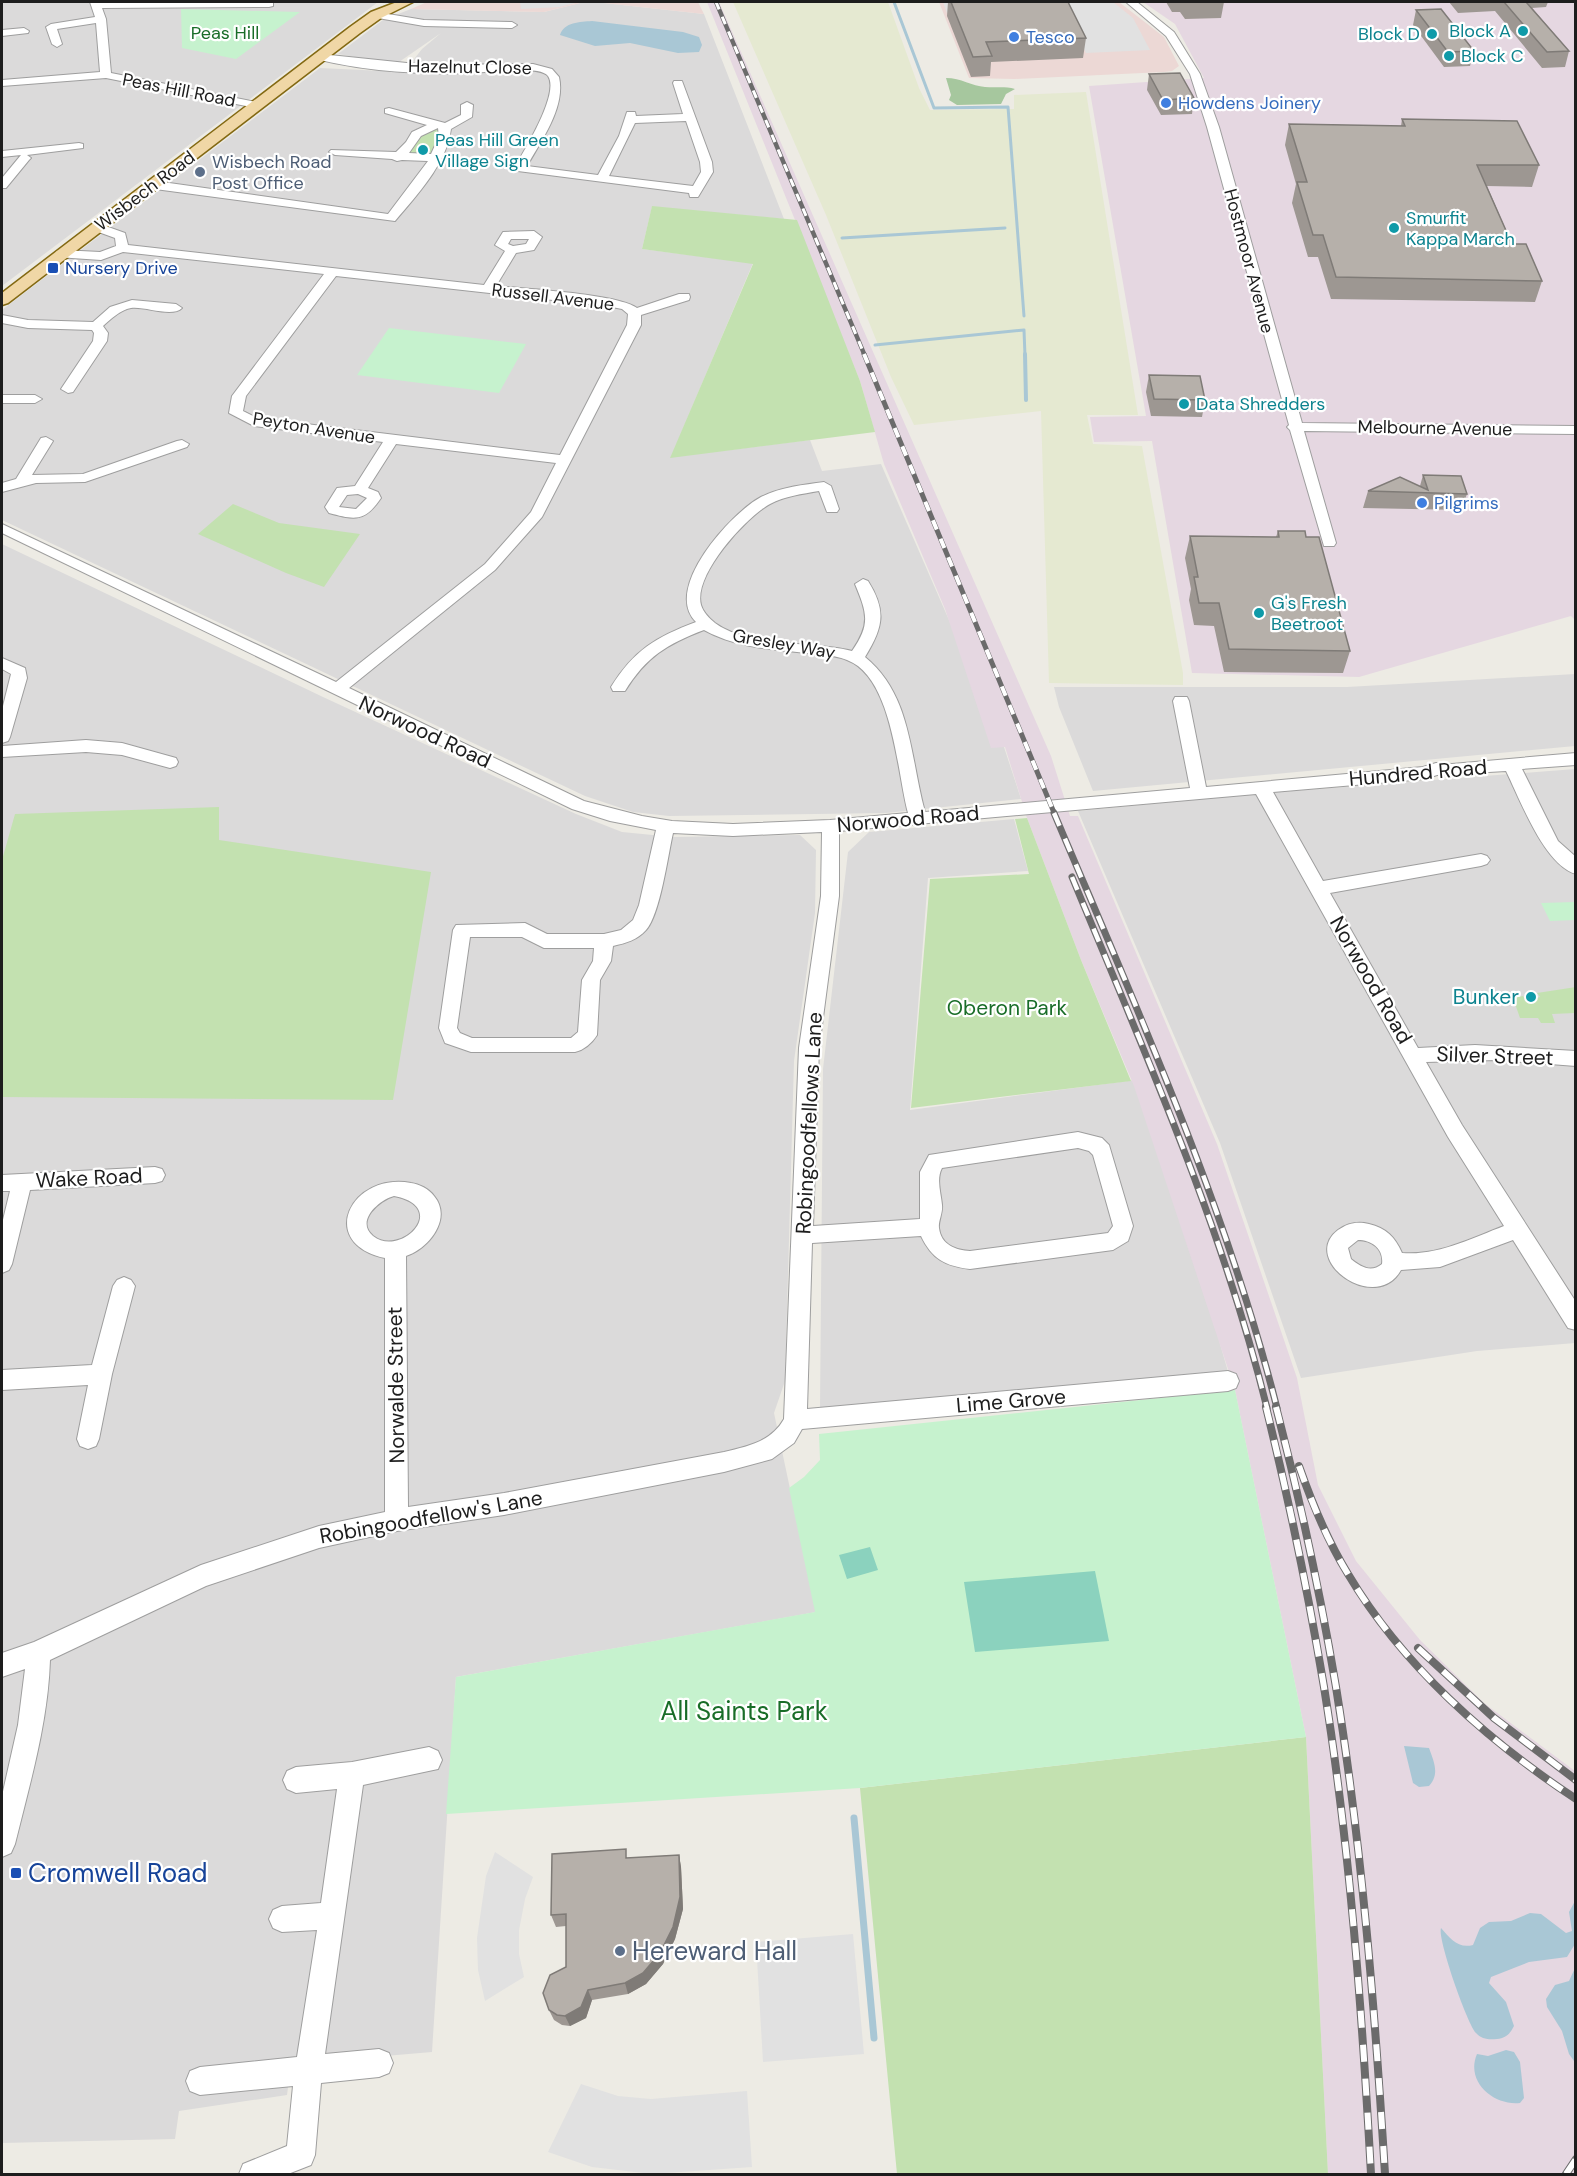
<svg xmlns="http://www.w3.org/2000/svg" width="1577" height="2176" viewBox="0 0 1577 2176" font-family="'DM Sans',sans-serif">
  <rect width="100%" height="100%" fill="#edebe4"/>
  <path fill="#dbdada" d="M2 2H378L2 286Z
    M595 2 704 14 784 219 652 207 642 249 753 263 671 457 810 440 822 471 881 464 1003 744 1021 799 886 813 669 816 633 812 585 796 2 520V310L320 68 404 72 422 49 441 33 399 62H383L338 54 383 20 411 9 544 12 580 3Z
    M2 544 323 697 576 814 622 832 673 837 800 835 816 850 815 913 794 1061 785 1381 774 1413 816 1612 456 1677 432 2052 291 2064 287 2095 179 2111 175 2139 2 2143Z
    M1575 674V746L1093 791 1059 707 1054 687H1347Z
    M1575 769V1343L1477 1351 1301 1378 1220 1143 1078 811 1253 794Z
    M1014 819 1028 871 928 878 910 1110 1135 1080 1182 1212 1229 1375 820 1409 823 1069 848 852 869 832Z"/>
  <path fill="#ecd8d5" d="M427 2H698L704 14 595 2 580 3 544 12 411 9Z
    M939 2H1119L1164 37 1179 66 1172 71 1164 72 1015 79 969 78Z"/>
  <path fill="#e5d7e1" d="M707 2H719L1051 756 1070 816H1078L1217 1144 1297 1378 1318 1485 1356 1561 1420 1640 1484 1703 1575 1771V2174H1328L1306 1737 1235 1390 1134 1086 1081 960 1027 818 1005 747 991 748 945 609 884 464 860 381Z
    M1143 2H1575V620L1571 616 1359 677 1192 673 1152 441 1094 442 1090 417 1146 416 1089 86 1204 78 1175 24Z"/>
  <path fill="#e5e9d1" d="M733 2H888L919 88 930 110 1014 109V95L1086 92 1138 415H1087L1093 444 1142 446 1183 673V685L1049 683 1041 411 914 425 891 377 826 215Z"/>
  <path fill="#c3e1b0" d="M435 129H439L442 137 432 153 404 155 421 134Z
    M652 206 797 220 860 381 875 432 670 458 753 264 642 249Z
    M233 504 279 523 360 534 324 587 286 573 198 534Z
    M219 807V840L431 872 393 1100 2 1097V860L15 814Z
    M1027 818 1081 960 1131 1081 911 1108 930 879 1029 874 1015 819Z
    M1576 987 1575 1013 1552 1014 1555 1023H1541L1538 1018H1520L1513 998 1523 996 1526 1001 1540 997 1537 993Z
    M1306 1737 1328 2174H897L860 1788Z"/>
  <path fill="#a6c79e" d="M946 78C961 78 972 86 985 87 996 88 1005 86 1015 89L1006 94 1001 104 957 105 949 100 951 95Z"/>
  <path fill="#c6f2ce" d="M181 9 300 12 236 59 182 48Z
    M389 328 526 344 499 393 357 375Z
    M1575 902V920L1550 921 1541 903Z
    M1235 1390 1306 1737 860 1788 446 1814 456 1677 815 1612 789 1488 804 1477 820 1460 819 1434Z"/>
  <path fill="#8bd2be" d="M870 1547 878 1570 847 1579 839 1555Z
    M1095 1571 1109 1641 975 1652 964 1582Z"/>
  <path fill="#e1e1e1" d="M520 2H579L560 7 521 9Z
    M943 2H1113L1133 18 1150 50 1086 53 1063 8 947 13Z
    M495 1852 533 1877 525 1899 519 1930V1954L524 1977 485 2001 478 1970 477 1938 486 1876Z
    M853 1934 864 2054 763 2062 756 1942Z
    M581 2084 618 2096 651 2099 747 2091 752 2167 652 2174 592 2167 548 2152Z"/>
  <path fill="#a9c7d5" d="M592 21 683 32 699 37 702 45 699 52 678 53 630 43 595 46 560 35C564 22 580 22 592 21Z
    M1404 1746 1429 1748C1434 1762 1440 1774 1429 1786L1419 1787 1413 1783Z
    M1575 1901V1944L1567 1957 1529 1962 1491 1977 1489 1983 1506 2002 1514 2026C1510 2034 1506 2038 1497 2039 1489 2040 1481 2039 1476 2033 1467 2023 1437 1938 1441 1928 1450 1938 1458 1949 1473 1945L1480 1928 1489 1922 1511 1921 1530 1913 1541 1914 1566 1933 1572 1931 1569 1912Z
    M1575 1968 1576 2060 1574 2061 1569 2054 1562 2031 1547 2007 1546 1999 1555 1985 1569 1981Z
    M1506 2050 1514 2052 1520 2062 1524 2098 1520 2103C1494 2106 1465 2082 1477 2054L1488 2056Z"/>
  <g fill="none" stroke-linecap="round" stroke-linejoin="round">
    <path stroke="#a9c7d5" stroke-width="3" d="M894 2 934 108 1008 107 1024 316
      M842 238 1005 228
      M875 345 1024 330 1025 356"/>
    <path stroke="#a9c7d5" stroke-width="4" d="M1025 354 1026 400"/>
    <path stroke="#a9c7d5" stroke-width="7" d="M854 1818 874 2038"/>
    <defs>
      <path id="minor" d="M90 2H273V6L269 7C214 7 158 8 102 8L106 19 111 73 256 102 262 105 256 108 106 78 2 86V80L100 72 96 23 57 29 62 44 57 47 52 44 46 27 51 24 95 17Z
        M1126 2H1137L1174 32 1200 74 1219 127 1302 423 1576 426V434L1304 431 1336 543 1334 546H1324L1290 430 1287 427 1289 425 1207 127 1190 74 1166 36Z
        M376 12 424 20 512 22 517 25 512 28 424 26 372 17 371 15Z
        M24 28 29 31 28 33 2 36V30Z
        M320 54 426 65 533 64 552 69 559 77C566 107 541 141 527 166L598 175 619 136 627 112H635L636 116 683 114 673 83 674 81H682L712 162 713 172 698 197H690L689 193 510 170V166L516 165C525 149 560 93 548 76 540 66 498 71 485 72 431 76 369 72 316 59V55ZM686 121 700 162 701 172 693 186 609 176 635 123Z
        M467 102 473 105 472 117 451 129C447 163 417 195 395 221L155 189 149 185 155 181 388 214 428 161 402 160 397 161 392 159 335 155 329 152 331 150 396 152 406 142 412 132 427 125 385 113V109L389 108 445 123 461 115V105ZM438 128 439 137 431 154 409 153 421 136Z
        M79 143 83 144V148L27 155 31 158 29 160 6 188H2V178L21 155 2 157V151Z
        M97 223 125 233 128 245 484 285 505 251 495 245 503 232 534 231 542 237 534 250 516 253 496 286C525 289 618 294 637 308L679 294H689L690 297 689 300 641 315V325L542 517 495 570 349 688 584 801 642 816 672 821 733 824 830 820 908 813C897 773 893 677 847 660 832 654 813 654 797 652 765 649 733 646 704 630 667 644 646 657 625 691H613L611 687C634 650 656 637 696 622 662 589 731 513 761 497 781 487 803 485 824 482L831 486 839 509 837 512H827L819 491C802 494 785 496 770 504 746 517 693 575 701 605 703 612 710 619 715 623 749 648 812 641 852 651 871 624 867 613 855 584L863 579 868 581C887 611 883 628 865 657 912 695 910 758 925 812L1190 788 1173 701 1175 697H1187L1189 701 1206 787 1423 767 1436 763 1452 764 1576 753V765L1522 769 1558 841 1576 857V874C1544 865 1520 799 1506 771L1437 775 1425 779 1273 792 1323 881 1481 854 1487 856 1490 860 1487 864 1481 866 1330 893 1418 1048 1475 1045 1576 1051V1066L1496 1060 1426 1062 1462 1125 1576 1302V1330L1568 1328 1513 1240 1440 1267 1401 1270C1376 1315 1299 1260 1338 1230 1348 1223 1357 1221 1369 1224 1386 1228 1395 1237 1402 1253 1438 1256 1472 1238 1504 1226L1448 1137 1256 794 839 831V896L819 1048 813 1226 920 1219V1172L929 1155 1078 1132 1102 1138 1109 1145 1133 1226 1128 1241 1113 1250 970 1269C945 1266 932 1259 921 1236L812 1243 807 1409 1228 1371 1236 1374 1239 1381 1236 1388 1228 1391 802 1429 794 1443 772 1459 724 1472 504 1515 397 1531 319 1548 206 1586 50 1660C48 1723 30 1783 15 1844L11 1853 2 1857V1796L18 1725 25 1669 2 1677V1653L34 1642 201 1565 319 1526 385 1512V1258C316 1243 351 1172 411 1183 419 1184 429 1189 434 1196 453 1219 428 1249 406 1256L408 1507 504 1493 724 1452C748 1446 771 1442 784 1419L799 1048 821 896 822 832 733 836 673 833C668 855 660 915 646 930 637 940 626 943 613 946L611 961 600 980 597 1035C592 1043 584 1050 575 1052H471L445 1043 439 1028 453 930 456 925 525 923 547 934H604L621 930 633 920 639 905 656 830 610 821 572 809 2 533V524L336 682 485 564 531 512 556 463 396 444 368 488 378 492 381 498C365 522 355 520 329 513L325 507 337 488 355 486 383 442 254 426 229 413 232 396 324 274 123 252 101 260 57 257 55 254 57 251 61 250 100 252 116 246 115 238 93 230V224ZM511 239H529L526 244 513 246 508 244ZM336 276 607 306 622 309 628 314 627 325 560 455 257 418 243 411 246 396ZM358 494 367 498 356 509 339 507 347 495ZM470 937H522L544 948H594L593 961 582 980 578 1032 571 1038H472L460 1033 457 1028ZM1078 1148 1089 1151 1093 1155 1113 1226 1108 1233 970 1251C956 1250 941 1245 939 1228 938 1221 943 1213 942 1205 941 1193 936 1179 942 1168ZM394 1196C451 1207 401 1258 373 1236 355 1221 379 1200 394 1196ZM1358 1240C1372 1240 1384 1249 1382 1264 1371 1273 1361 1267 1351 1259L1348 1248Z
        M132 300 176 304 182 308C172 318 145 306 131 308 120 310 111 319 103 326L108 333 107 341 73 392 68 393 61 389 93 341 94 333 92 330 28 328 2 323V315L28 320 93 322 110 307Z
        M2 395H35L42 399 35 403H2Z
        M46 437 53 441 32 475 83 474 177 441 182 440 189 444 187 447 85 482 36 483 2 492V483L16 479 41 438Z
        M2 658 25 668 27 678 10 737 8 741 2 743V710L11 674 2 669Z
        M86 740 122 743 176 758 178 762 176 766 170 768 122 755 86 752 2 757V746Z
        M155 1167 162 1169 165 1175 162 1181 155 1183 30 1190 12 1264 9 1270 2 1273V1224L10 1191H2V1175Z
        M124 1277 131 1280 135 1286 112 1374 99 1439 96 1446 88 1449 80 1446 77 1439 88 1385 2 1390V1370L92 1365 113 1286 117 1280Z
        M429 1747 438 1751 442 1760 438 1769 363 1785 325 2054 379 2049 389 2053 393 2063 389 2073 379 2077 321 2083 315 2155 311 2165 288 2174H239L243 2164 287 2146 293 2086 200 2095 190 2091 186 2081 190 2071 200 2067 297 2057 317 1930 282 1932 273 1928 269 1919 273 1910 282 1906 321 1903 337 1789 296 1793 287 1789 283 1780 287 1771 296 1767 352 1762Z"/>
      <path id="major" d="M397 2H413L381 18 360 33 8 303 2 305V293L350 27 371 12Z"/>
    </defs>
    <use href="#minor" stroke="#9e9e9e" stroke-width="2"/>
    <use href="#major" stroke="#836912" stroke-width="3"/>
    <use href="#minor" fill="#fff" fill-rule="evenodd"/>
    <use href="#major" fill="#f0d7a6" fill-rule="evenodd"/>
    <defs>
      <path id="rail-far3" d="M716 2 865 356"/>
      <path id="rail-far2" d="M864 354 1055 815"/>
      <path id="rail-far1" d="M1054 813C1136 1007 1225 1203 1277 1408
        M1072 877C1144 1051 1222 1225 1267 1408"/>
      <path id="rail" d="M1266 1407C1289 1500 1308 1592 1324 1687 1350 1848 1362 2011 1371 2174
        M1276 1407C1300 1499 1320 1592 1336 1687 1362 1848 1375 2011 1385 2174
        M1299 1466C1312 1503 1327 1540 1348 1574 1402 1665 1488 1741 1576 1799
        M1418 1648 1494 1718 1576 1780
        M1566 2174 1576 2159"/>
    </defs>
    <use href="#rail-far3" stroke="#6b6b6b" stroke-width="4.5"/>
    <use href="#rail-far2" stroke="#6b6b6b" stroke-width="5"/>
    <use href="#rail-far1" stroke="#6b6b6b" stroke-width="7"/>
    <use href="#rail" stroke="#6b6b6b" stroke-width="8"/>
    <use href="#rail-far3" stroke="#fff" stroke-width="3" stroke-dasharray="8" stroke-linecap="butt"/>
    <use href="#rail-far2" stroke="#fff" stroke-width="4" stroke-dasharray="10" stroke-linecap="butt"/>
    <use href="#rail-far1" stroke="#fff" stroke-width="4.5" stroke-dasharray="14" stroke-linecap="butt"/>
    <use href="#rail" stroke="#fff" stroke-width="6" stroke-dasharray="17" stroke-linecap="butt"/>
  </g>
  <path fill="#9d9792" d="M948 2H1068L1086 38 1083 58 991 62 990 76 971 77 947 16Z
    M1166 2H1224L1221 18 1185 19 1180 12H1172Z
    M1449 2H1548L1546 7 1532 8 1569 51 1565 67 1542 68 1495 11 1458 13Z
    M1416 10 1474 51 1470 66 1444 67 1413 25Z
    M1149 74 1194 98 1192 114 1161 115 1147 90Z
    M1402 119 1539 165 1532 187 1487 186 1512 244 1542 281 1535 302 1331 299 1318 257H1308L1292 203 1296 184 1285 145 1289 124 1401 126Z
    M1149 375 1205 400 1202 417 1151 416 1146 392Z
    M1423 475 1467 494 1461 510 1363 508 1368 491 1420 486Z
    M1278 531 1306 537 1350 651 1343 673 1224 672 1214 626 1194 625 1189 600 1191 589 1185 558 1190 536 1276 537Z
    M679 1855 681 1867 683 1909 675 1939 663 1964 646 1984 628 1994 592 2000 586 2018 570 2026 562 2025 554 2020 549 2010 566 1967V1926L556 1927 551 1915 629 1858Z"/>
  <path fill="#7f7b77" d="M679 1855 681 1867 683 1909 675 1939 663 1964 646 1984 628 1994 625 1983Z
    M588 1990 592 2000 586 2018 570 2026 565 2016Z"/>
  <path fill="#b6b0aa" stroke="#7f7b77" stroke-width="1.5" d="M951 2H1068L1086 38 986 42 992 56 973 57Z
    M1504 2H1526L1569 51 1547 52Z
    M1441 9 1474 51 1448 52 1416 10Z
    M1180 73 1194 98 1163 100 1149 74Z
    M1402 119 1517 121 1539 165H1477L1512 244H1526L1542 281 1336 277 1323 235H1313L1297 182H1307L1289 124 1405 126Z
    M1149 375 1200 376 1205 400 1154 399Z
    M1423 475 1461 476 1467 494 1368 491 1400 477 1428 490Z
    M1278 531H1305L1306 537H1319L1350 651 1229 649 1219 603H1199L1194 577H1198L1190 536 1279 537Z
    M626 1849V1858L679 1855 680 1897 673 1927 660 1953 643 1973 625 1983 588 1990 581 2007 565 2016 557 2015 549 2010 543 1993 550 1975 566 1967V1914L551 1915 552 1854Z"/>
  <g fill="#0f9aa8" stroke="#fff" stroke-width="2">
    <circle cx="1523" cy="31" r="6"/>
    <circle cx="1432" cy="34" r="6"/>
    <circle cx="1449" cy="56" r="6"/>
    <circle cx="423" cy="150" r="6"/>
    <circle cx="1394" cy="228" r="6"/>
    <circle cx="1184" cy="404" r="6"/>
    <circle cx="1259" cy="613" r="6"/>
    <circle cx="1531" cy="997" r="6"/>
  </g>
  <g fill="#3f7fe0" stroke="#fff" stroke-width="2">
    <circle cx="1014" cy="37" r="6"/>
    <circle cx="1166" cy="103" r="6"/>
    <circle cx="1422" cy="503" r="6"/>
  </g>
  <g fill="#5c6f8a" stroke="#fff" stroke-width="2">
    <circle cx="200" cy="172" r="6"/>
    <circle cx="620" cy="1951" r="6"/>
  </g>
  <g fill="#1a4fb4" stroke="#fff" stroke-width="2">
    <rect x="47" y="262" width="12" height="12" rx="3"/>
    <rect x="10" y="1867" width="12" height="12" rx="3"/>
  </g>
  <g text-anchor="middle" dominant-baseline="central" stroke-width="4.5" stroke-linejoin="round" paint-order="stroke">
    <g font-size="18" fill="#0d838f" stroke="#fff" text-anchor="start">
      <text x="1511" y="31" text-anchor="end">Block A</text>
      <text x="1420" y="34" text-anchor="end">Block D</text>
      <text x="1461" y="56">Block C</text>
      <text x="435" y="140">Peas Hill Green<tspan x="435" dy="21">Village Sign</tspan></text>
      <text x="1406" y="218">Smurfit<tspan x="1406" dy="21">Kappa March</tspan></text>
      <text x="1196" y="404">Data Shredders</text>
      <text x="1271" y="603">G's Fresh<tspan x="1271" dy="21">Beetroot</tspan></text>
    </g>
    <g font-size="18" fill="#196d28" stroke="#fff">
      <text x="225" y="33">Peas Hill</text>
    </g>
    <g font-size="18" fill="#366cbe" stroke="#fff" text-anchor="start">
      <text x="1026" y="37">Tesco</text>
      <text x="1178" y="103">Howdens Joinery</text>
      <text x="1434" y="503">Pilgrims</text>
    </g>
    <g font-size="18" fill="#1d1d1d" stroke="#fff">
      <text transform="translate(470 67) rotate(1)">Hazelnut Close</text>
      <text transform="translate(179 90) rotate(11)">Peas Hill Road</text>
      <text transform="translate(145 191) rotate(-37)">Wisbech Road</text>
      <text transform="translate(1249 261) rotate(75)">Hostmoor Avenue</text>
      <text transform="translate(553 297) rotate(7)">Russell Avenue</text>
      <text transform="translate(314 428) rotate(9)">Peyton Avenue</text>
      <text transform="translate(1435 428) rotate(1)">Melbourne Avenue</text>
      <text transform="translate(784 644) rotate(10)">Gresley Way</text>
    </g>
    <g font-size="18" fill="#4e5e75" stroke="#fff" text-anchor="start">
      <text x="212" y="162">Wisbech Road<tspan x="212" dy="21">Post Office</tspan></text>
    </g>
    <g font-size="18" fill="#164399" stroke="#fff" text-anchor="start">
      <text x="65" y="268">Nursery Drive</text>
    </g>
    <g font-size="21" fill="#1d1d1d" stroke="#fff">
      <text transform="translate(425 732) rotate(25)">Norwood Road</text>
      <text transform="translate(1418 773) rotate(-5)">Hundred Road</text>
      <text transform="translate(908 819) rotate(-5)">Norwood Road</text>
      <text transform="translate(1371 980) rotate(60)">Norwood Road</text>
      <text transform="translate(1495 1056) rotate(2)">Silver Street</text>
      <text transform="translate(809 1123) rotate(-87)">Robingoodfellows Lane</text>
      <text transform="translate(89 1178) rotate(-3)">Wake Road</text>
      <text transform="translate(396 1385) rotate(-91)">Norwalde Street</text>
      <text transform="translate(1011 1401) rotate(-5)">Lime Grove</text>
      <text transform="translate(431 1517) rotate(-10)">Robingoodfellow's Lane</text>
    </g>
    <g font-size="21" fill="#0d838f" stroke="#fff" text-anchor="end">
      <text x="1519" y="997">Bunker</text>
    </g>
    <g font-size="21" fill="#196d28" stroke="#fff">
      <text x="1007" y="1008">Oberon Park</text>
    </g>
    <g font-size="26" fill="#196d28" stroke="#fff">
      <text x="744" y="1711">All Saints Park</text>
    </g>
    <g font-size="26" fill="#164399" stroke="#fff" text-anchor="start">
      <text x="28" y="1873">Cromwell Road</text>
    </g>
    <g font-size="26" fill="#4e5e75" stroke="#fff" text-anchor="start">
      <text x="632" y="1951">Hereward Hall</text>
    </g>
  </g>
  <rect width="1577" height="2176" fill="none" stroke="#1d1d1d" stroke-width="6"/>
</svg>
